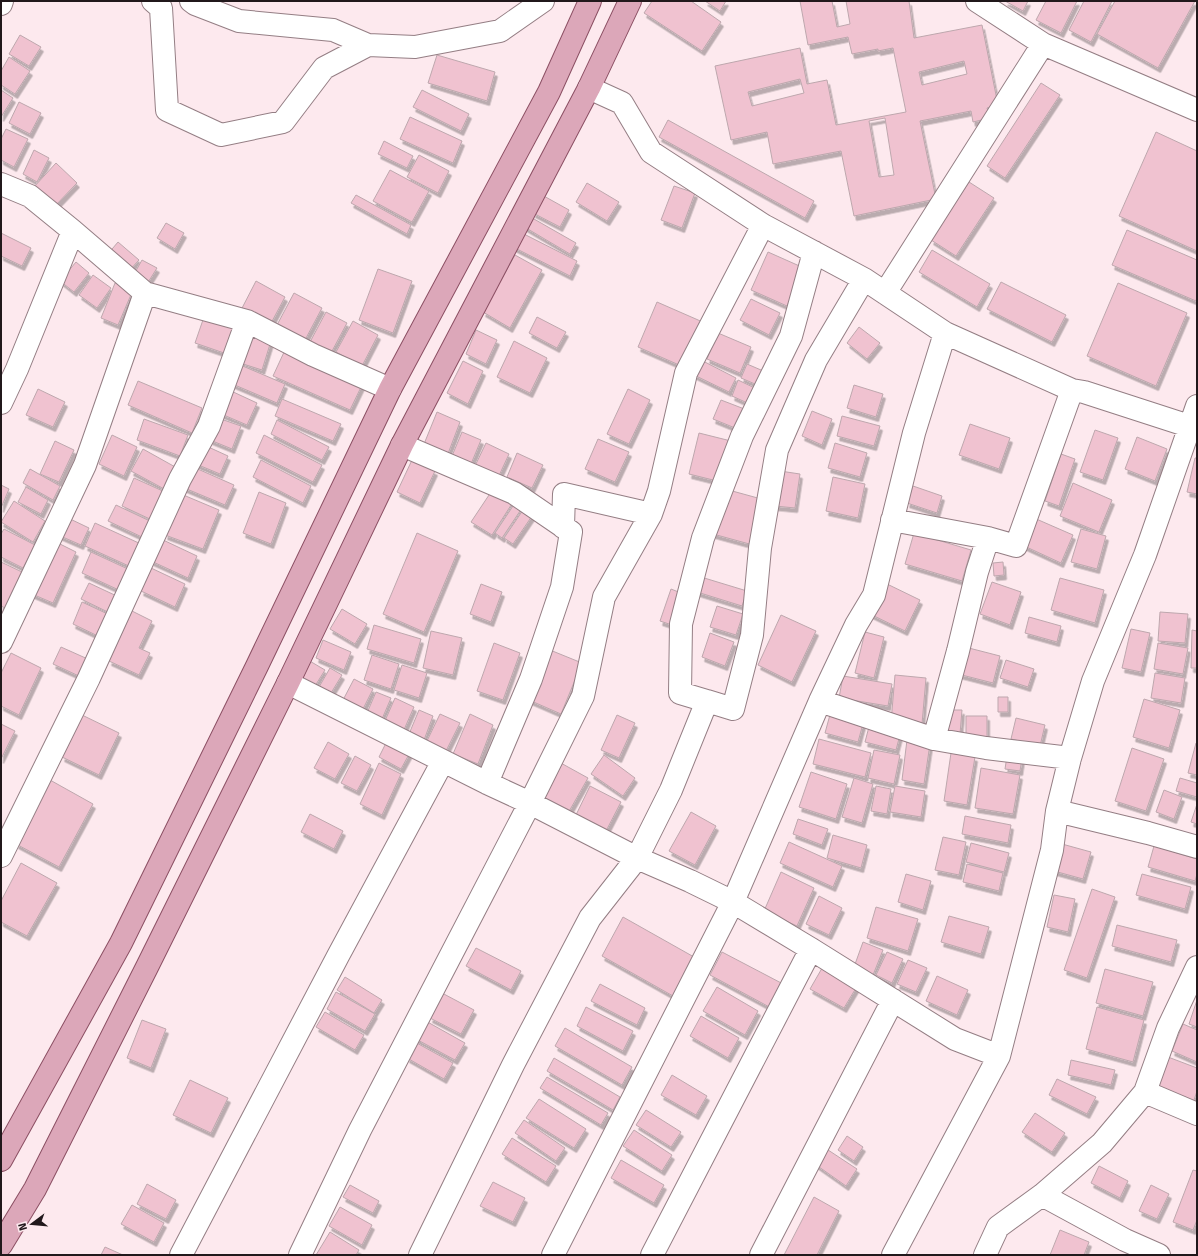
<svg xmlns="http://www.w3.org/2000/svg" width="1198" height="1256" viewBox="0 0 1198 1256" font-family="'Fira Sans',sans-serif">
  <defs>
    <filter id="shadow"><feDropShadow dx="2.5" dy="4.5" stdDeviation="0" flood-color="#0004"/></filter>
  </defs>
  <rect width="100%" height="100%" fill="#fde9ee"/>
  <path fill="#f0c2d0" stroke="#bda7ad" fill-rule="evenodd" filter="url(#shadow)" d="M652 1H691L721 22 702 51 644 13Z
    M705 1H726L720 11Z
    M800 1H832L837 27 850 24 846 1H909L914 38 982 25 998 105 987 108 990 118 973 122 971 111 920 121 936 199 854 216 841 151 773 164 767 132 731 140 715 66 800 48 807 84 827 80 836 125 906 112 893 48 878 51V49L852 54 848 37 808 45ZM964 61 967 74 922 85 919 72ZM800 79 804 93 752 106 748 92ZM885 118 894 175 879 177 869 121Z
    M1005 1H1028L1023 11Z
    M1046 1H1077L1061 33 1036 20Z
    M1084 1H1112L1091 42 1069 30Z
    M1115 1H1195L1158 68 1097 34Z
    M20 35 41 47 29 66 9 54Z
    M437 55 495 72 487 101 428 83Z
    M9 57 30 71 15 94 1 85V71Z
    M1041 83 1060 95 1005 178 987 166Z
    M1 90 13 98 1 117Z
    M422 90 469 114 461 131 413 107Z
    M19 102 41 113 30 134 9 123Z
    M410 117 462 141 453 163 400 139Z
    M668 120 814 201 805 218 659 137Z
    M6 129 28 139 14 167 1 160V139Z
    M1156 132 1197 151V251L1119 216Z
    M384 141 413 156 407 168 378 154Z
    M34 150 49 158 37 182 23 174Z
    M419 155 449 171 438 193 407 177Z
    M56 163 77 183 54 207 33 188Z
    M390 170 429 191 412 222 373 201Z
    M969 182 994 198 956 256 931 240Z
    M587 183 619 202 607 221 576 202Z
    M674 186 695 193 682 228 661 220Z
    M356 195 411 225 407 234 351 203Z
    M542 195 569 210 560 227 533 213Z
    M527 215 576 243 570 254 521 225Z
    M166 223 184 233 175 249 157 238Z
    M1127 230 1197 260V297L1196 301 1112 265Z
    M520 232 577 261 570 276 513 247Z
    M1 233 31 248 22 266 1 256Z
    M118 242 139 260 127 273 107 255Z
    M932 250 990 284 977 307 919 272Z
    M768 252 804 268 787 306 751 290Z
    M515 255 542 270 510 328 483 312Z
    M142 260 157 268 147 284 133 276Z
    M76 262 89 273 74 292 60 281Z
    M378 269 412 281 393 333 359 320Z
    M93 275 111 288 97 308 79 295Z
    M256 281 285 297 269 327 240 312Z
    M1001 282 1066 315 1052 342 987 309Z
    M115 283 133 290 118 325 101 318Z
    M1118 283 1187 313 1156 386 1087 356Z
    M294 293 322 308 305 340 277 325Z
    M751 299 780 313 769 335 740 320Z
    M657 302 705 323 686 368 638 347Z
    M326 312 347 323 331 353 310 342Z
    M205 314 234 324 224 353 195 343Z
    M537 317 566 332 557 348 529 333Z
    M353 321 378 335 362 366 336 352Z
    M859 327 880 343 867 359 847 343Z
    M476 330 497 340 486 364 466 354Z
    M718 333 751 347 740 373 707 359Z
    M249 334 271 341 262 370 240 363Z
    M514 341 547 358 530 393 497 377Z
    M285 350 362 385 350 410 273 376Z
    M699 359 736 378 729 392 692 374Z
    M463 361 483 371 468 404 447 393Z
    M238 364 285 384 277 403 230 383Z
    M747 364 768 373 762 387 741 378Z
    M738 380 761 391 754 406 732 396Z
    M138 381 202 408 192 433 128 405Z
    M854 385 883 394 876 417 847 408Z
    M38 389 65 402 53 427 26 415Z
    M628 389 650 400 629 444 607 434Z
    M229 390 257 403 247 425 219 413Z
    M282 399 341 424 333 441 275 416Z
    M721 400 747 410 740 430 713 419Z
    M812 411 832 419 822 445 802 436Z
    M437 412 460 422 446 459 422 449Z
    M842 416 880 426 874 446 837 436Z
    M218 418 241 426 232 449 210 440Z
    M144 419 188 435 180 456 137 440Z
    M277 420 329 447 322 460 271 434Z
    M970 424 1010 438 999 469 959 455Z
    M1095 430 1118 438 1103 480 1080 472Z
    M462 432 481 440 471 464 452 456Z
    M699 433 731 441 721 482 689 474Z
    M112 435 137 447 124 476 99 464Z
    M264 435 322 465 313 482 256 453Z
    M1137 437 1167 449 1155 481 1125 469Z
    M598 439 629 452 615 482 585 469Z
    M55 441 74 450 59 482 40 474Z
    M486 443 509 454 497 480 474 468Z
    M835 443 867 453 860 477 828 468Z
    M204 445 228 456 220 474 196 464Z
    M143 449 177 468 166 490 131 471Z
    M517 453 543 465 532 488 507 477Z
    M1061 454 1075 459 1059 506 1045 501Z
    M1195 458H1197V494L1187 492Z
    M261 460 311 486 303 503 253 477Z
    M412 460 435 471 420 503 397 492Z
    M191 466 234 485 225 505 182 487Z
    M30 469 60 486 53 500 23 483Z
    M780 471 800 474 795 508 775 506Z
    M833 477 865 484 858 518 826 511Z
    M134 478 165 492 152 520 122 506Z
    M1073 483 1112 500 1099 532 1060 516Z
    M1 485 9 489 1 508Z
    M913 486 942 496 937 513 907 503Z
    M26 487 48 500 41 514 18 502Z
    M493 489 513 502 492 535 471 522Z
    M725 489 765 500 753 545 713 534Z
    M259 492 286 503 271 544 243 533Z
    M181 494 219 510 203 549 165 535Z
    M14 501 45 521 33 542 1 522Z
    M515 503 522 508 502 538 495 533Z
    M116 505 152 522 144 538 108 521Z
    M523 510 532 516 513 544 504 538Z
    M66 517 89 528 81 545 58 535Z
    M1034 518 1073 535 1061 563 1022 545Z
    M95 523 141 544 131 567 85 546Z
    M4 529 35 545 23 568 1 557V534Z
    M1081 529 1106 536 1097 569 1071 562Z
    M417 533 458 551 424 632 383 614Z
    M914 533 971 550 962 581 905 564Z
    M161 539 197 556 188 578 151 561Z
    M56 542 76 552 53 603 32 594Z
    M91 552 130 570 121 591 82 573Z
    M1 562 22 572 5 608 1 606Z
    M1003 562 1004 575 994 576 993 563Z
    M151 568 185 584 175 607 141 591Z
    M701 577 747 591 742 606 697 592Z
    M1060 578 1104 590 1095 623 1051 610Z
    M992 582 1021 592 1010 625 980 614Z
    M89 583 121 598 114 615 81 599Z
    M885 583 920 600 905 631 870 614Z
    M481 584 502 592 491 622 470 614Z
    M671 589 686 595 675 626 660 621Z
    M82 602 112 616 102 638 73 624Z
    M717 606 743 614 736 635 710 627Z
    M342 609 367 624 355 644 330 629Z
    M132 611 152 621 139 648 150 653 139 675 109 661Z
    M1160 612 1188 614 1185 643 1158 641Z
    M781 615 816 631 792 682 758 665Z
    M1029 617 1061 626 1057 642 1025 633Z
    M374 625 421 639 414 663 367 649Z
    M1131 629 1150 633 1141 672 1122 668Z
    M1192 630 1197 631V668H1191Z
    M431 631 462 638 453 675 423 668Z
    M865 632 884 637 874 678 855 673Z
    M710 633 734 642 725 666 702 657Z
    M323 640 351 652 344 670 316 658Z
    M494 643 520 653 503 700 477 691Z
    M1158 643 1188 648 1183 674 1154 669Z
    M61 647 90 660 81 677 53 664Z
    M965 647 1000 656 993 683 958 674Z
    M550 650 582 663 561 714 529 700Z
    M11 653 41 668 19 715 1 706V673Z
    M372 655 399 664 391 689 364 680Z
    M308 660 325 670 315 686 298 676Z
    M1006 660 1034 669 1028 687 1000 678Z
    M402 665 427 673 419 698 394 690Z
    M330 668 342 675 331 693 319 687Z
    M1155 673 1185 678 1181 703 1151 698Z
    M895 675 926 678 922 724 891 722Z
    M843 676 892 684 888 706 839 698Z
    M354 679 373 689 362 711 343 700Z
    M376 692 391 698 382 719 367 713Z
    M998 697H1008V712H998Z
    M395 698 414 707 403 732 384 723Z
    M1144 699 1180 710 1169 748 1133 737Z
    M419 710 433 716 424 740 409 734Z
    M947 710H962L960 734 946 733Z
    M831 711 864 720 858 742 825 733Z
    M440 714 460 723 445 753 426 743Z
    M470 714 493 725 478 764 453 754Z
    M82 715 119 733 99 775 62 757Z
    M617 715 635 723 619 758 601 750Z
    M966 716H987V738H966Z
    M1016 718 1045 725 1040 746 1011 739Z
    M870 723 901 731 896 750 865 742Z
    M1 724 15 731 1 759Z
    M390 735 413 747 401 769 379 757Z
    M819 739 871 753 865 777 813 764Z
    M907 740 930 744 924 784 902 780Z
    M328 742 349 754 335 779 314 768Z
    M1196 743H1197V775L1188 773Z
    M1132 748 1164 759 1146 811 1115 801Z
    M874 750 900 755 894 784 868 778Z
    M951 753 975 757 967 805 944 801Z
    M604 755 635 778 623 796 591 774Z
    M355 756 371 765 357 791 341 783Z
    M1007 756 1022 758 1020 771 1005 769Z
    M559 762 588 778 567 815 539 799Z
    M379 763 401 774 382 815 360 804Z
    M981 768 1020 775 1013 814 975 808Z
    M811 772 847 784 836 819 799 807Z
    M854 778 873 784 862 823 842 817Z
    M1180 778 1197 783V797L1176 791Z
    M50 780 93 804 59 867 16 844Z
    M590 786 621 802 605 833 575 817Z
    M876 786 891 789 887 814 871 811Z
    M895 786 925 791 921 817 890 812Z
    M1164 790 1182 797 1174 819 1156 812Z
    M1197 804V824L1191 822Z
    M691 812 716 826 695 865 669 851Z
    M310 814 343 831 334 849 301 832Z
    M965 816 1011 825 1008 843 962 834Z
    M798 819 828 829 822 845 793 834Z
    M833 835 867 845 861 868 827 858Z
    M943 837 966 842 959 875 935 870Z
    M789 842 842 866 833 887 780 863Z
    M971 843 1009 853 1004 872 966 862Z
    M1062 844 1091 852 1083 879 1054 871Z
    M1154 846 1197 859V874L1195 881 1148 867Z
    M21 863 57 883 27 936 1 922V901Z
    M967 864 1003 873 999 891 963 882Z
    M781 872 814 888 797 926 764 911Z
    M906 874 931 881 923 910 898 902Z
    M1142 874 1191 887 1185 909 1136 895Z
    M1092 889 1115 897 1087 978 1064 970Z
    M1054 895 1075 899 1068 932 1047 927Z
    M819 896 842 908 829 935 806 924Z
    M876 907 918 919 908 951 867 938Z
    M949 916 989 927 981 954 941 942Z
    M623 917 694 957 673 996 602 956Z
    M1117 925 1177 940 1171 962 1112 946Z
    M863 942 883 950 873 975 854 967Z
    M476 948 521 971 511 990 466 966Z
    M722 952 785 985 773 1009 710 975Z
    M887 952 903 959 892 983 876 975Z
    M908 960 927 968 916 992 897 984Z
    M825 963 859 983 844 1008 810 989Z
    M1105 969 1153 982 1143 1016 1096 1003Z
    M937 976 968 990 957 1015 926 1001Z
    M345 977 382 1000 374 1013 337 990Z
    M600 984 645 1008 637 1025 591 1001Z
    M717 987 758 1011 745 1035 703 1011Z
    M336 992 375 1014 365 1031 327 1009Z
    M442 993 474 1010 461 1034 430 1018Z
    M1197 1000V1027L1189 1024Z
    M586 1007 633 1031 623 1051 577 1026Z
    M1097 1007 1144 1020 1133 1062 1086 1049Z
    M325 1012 364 1035 355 1050 316 1027Z
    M701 1016 739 1038 728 1058 690 1036Z
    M142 1020 166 1029 151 1068 127 1058Z
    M424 1020 465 1043 455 1060 414 1038Z
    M1183 1024 1197 1030V1062L1172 1051Z
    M565 1028 632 1067 622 1085 555 1046Z
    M415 1042 453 1063 444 1079 407 1058Z
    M1168 1057 1197 1068V1091L1193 1103 1156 1090Z
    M554 1058 620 1097 613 1110 547 1071Z
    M1071 1060 1115 1070 1111 1085 1068 1075Z
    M672 1075 707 1096 696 1115 661 1095Z
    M547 1077 608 1113 601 1125 540 1088Z
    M1057 1079 1096 1097 1087 1114 1049 1095Z
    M190 1080 228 1098 211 1133 173 1115Z
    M539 1099 586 1129 574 1148 526 1118Z
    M646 1110 681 1132 671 1147 636 1125Z
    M1035 1113 1065 1133 1052 1152 1022 1132Z
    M524 1120 565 1148 556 1161 515 1133Z
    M634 1130 672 1155 662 1171 623 1146Z
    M847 1136 863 1147 854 1161 838 1150Z
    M512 1138 556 1166 546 1182 502 1154Z
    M822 1146 857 1169 846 1186 812 1162Z
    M621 1160 664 1185 654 1203 611 1178Z
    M1099 1166 1128 1181 1120 1198 1091 1183Z
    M1193 1170 1197 1171V1220L1193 1230 1173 1222Z
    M493 1182 525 1198 513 1222 480 1206Z
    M147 1184 176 1200 166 1219 137 1204Z
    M350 1185 379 1201 373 1213 343 1197Z
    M1151 1185 1169 1194 1157 1219 1139 1211Z
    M814 1197 839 1211 817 1255H784Z
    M132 1205 164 1223 154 1242 121 1224Z
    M340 1207 372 1225 362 1245 329 1226Z
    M1060 1230 1089 1242 1084 1255H1050Z
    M330 1232 359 1250 356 1255H316Z
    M105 1247 123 1255H101Z"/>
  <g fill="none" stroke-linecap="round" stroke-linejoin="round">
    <defs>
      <path id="minor" d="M153 1 161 8 167 110 221 135 283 122 324 68 368 45 415 47 500 31 543 1
        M191 1 195 4 239 21 333 30 368 45
        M977 1 1043 44 1197 110
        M1 4 2 1
        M589 88 622 103 651 152 763 225 864 279 945 333 1072 390 1084 392 1189 426 1197 429
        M1 184 30 196 73 231
        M145 293 247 321 313 355 390 389
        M885 293 1043 44
        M1 403 17 369 73 231 145 293 85 465 1 642
        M402 445 514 493 571 532 562 587 531 679 487 783
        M892 520 988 538 1016 546 1072 390
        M563 527 564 494 651 514
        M288 683 487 783 530 803 637 858 690 881 733 902 811 949 955 1039 999 1056
        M820 701 934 739 958 651 977 572 988 538
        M720 705 680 693 681 624 703 538 742 436 791 336 814 252
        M934 739 986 748 1070 758
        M1057 811 1148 833 1197 847
        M1 856 89 678 180 479 209 426 247 321
        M1145 1092 1197 1114
        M1042 1195 1125 1240 1159 1255
        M181 1255 338 956 443 761
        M300 1255 360 1130 530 803 583 696 604 597 651 514 659 491 686 373 763 225
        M420 1255 513 1065 590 918 637 858 671 790 707 701 733 709 752 635 760 548 777 450 816 360 864 279
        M553 1255 733 902 820 701 856 625 874 595 914 433 945 333
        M652 1255 811 949
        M761 1255 893 1000
        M893 1255 999 1056 1052 850 1057 811 1070 758 1093 681 1145 555 1197 406
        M985 1255 998 1227 1042 1195 1102 1143 1145 1092 1168 1028 1197 967"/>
      <path id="major" d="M1 1160 121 943 257 666 390 389 549 92 590 1
        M1 1245 35 1189 147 967 288 683 402 445 589 88 630 1"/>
    </defs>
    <use href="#minor" stroke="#947e84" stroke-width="24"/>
    <use href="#major" stroke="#8b4f63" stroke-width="24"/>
    <use href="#minor" stroke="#fff" stroke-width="22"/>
    <use href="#major" stroke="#dca7b9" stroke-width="22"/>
  </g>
  <rect width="1198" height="1256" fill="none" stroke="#21181b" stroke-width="4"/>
  <g transform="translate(32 1224) rotate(254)" stroke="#fde9ee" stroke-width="3" paint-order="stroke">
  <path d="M0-3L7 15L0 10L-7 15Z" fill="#21181b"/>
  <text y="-6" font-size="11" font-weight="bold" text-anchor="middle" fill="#21181b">N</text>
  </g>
</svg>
